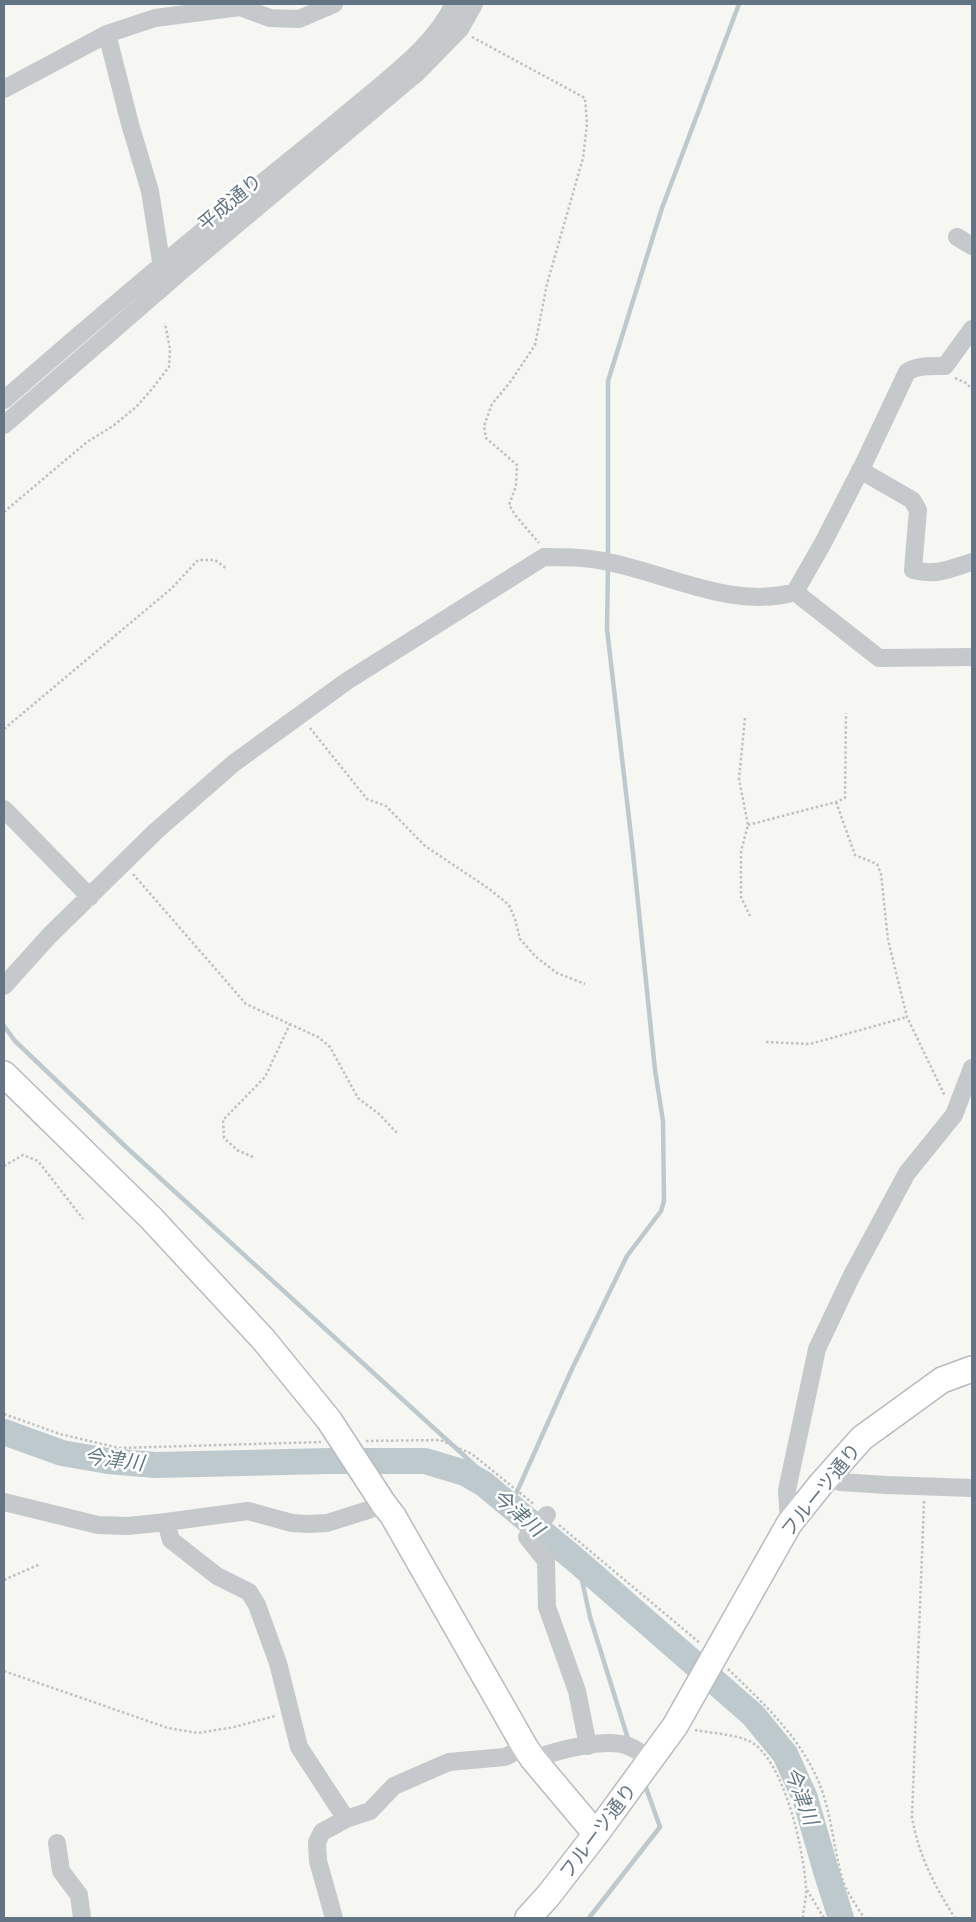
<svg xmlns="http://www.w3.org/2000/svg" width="976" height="1922" viewBox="0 0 976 1922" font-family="Jost,'Noto Sans JP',sans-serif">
  <rect width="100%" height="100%" fill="#f6f6f2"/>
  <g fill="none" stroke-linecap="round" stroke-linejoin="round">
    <path stroke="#bec9ce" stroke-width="4.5" d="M608 558V381L662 208 739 4
      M4 1026 15 1041 126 1147 482 1472 515 1498
      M511 1505 571 1371 627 1256 661 1211 664 1201 663 1121 655 1070 633 853 607 629 608 565
      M578 1562 590 1617 629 1742
      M589 1918 660 1827 644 1782"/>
    <path stroke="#bec9ce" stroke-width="26" d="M4 1432 62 1453 108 1461 155 1465 328 1461H425L465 1473 484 1484 578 1562 753 1715 785 1754 805 1798 826 1871 841 1918"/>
    <defs>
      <path id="secondary" d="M4 1074 151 1218 263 1339 329 1420
        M383 1503 393 1516 525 1747 533 1759 596 1834
        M528 1918 548 1896 596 1834 675 1726 789 1524 821 1484 862 1438 942 1380 972 1369"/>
    </defs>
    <use href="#secondary" stroke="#b7bcc1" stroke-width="28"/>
    <path stroke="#bfc1c3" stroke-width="2.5" stroke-dasharray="2.5 2.5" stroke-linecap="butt" d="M472 37 585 98 587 124 583 158 547 284 535 345 511 381 492 404 484 426 486 438 517 465 516 486 509 505 516 516 539 543
      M955 378 966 383 972 389
      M4 512 87 442 113 426 136 407 152 389 169 367 170 349 165 323
      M745 718 739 779 748 825 741 851V897L750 916
      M310 728 367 799 386 806 425 846 488 888 509 905 515 919 520 939 536 957 557 973 585 984
      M4 729 172 588 198 560H215L227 569
      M836 802 855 855 877 864 881 874 888 940 907 1017 945 1096
      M748 825 836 802 845 798 846 713
      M133 874 246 1004 318 1037 330 1047 358 1098 379 1114 397 1133
      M766 1042 810 1044 907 1017
      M253 1157 237 1150 224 1138 223 1120 265 1077 290 1024
      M4 1166 23 1155 38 1161 83 1219
      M4 1414 60 1434 119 1448 321 1442
      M366 1441 440 1440 472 1454 535 1505
      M924 1501 912 1817C918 1854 935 1887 955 1918
      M559 1525 700 1643
      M4 1580 40 1564
      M728 1669C762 1702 797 1734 817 1778 831 1809 833 1845 842 1878 846 1892 857 1906 864 1918
      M4 1671 168 1728 198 1733 234 1727 275 1716
      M695 1730C711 1733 731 1734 747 1740 784 1755 804 1852 806 1888 807 1898 803 1908 803 1918
      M807 1890 824 1918"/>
    <path stroke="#c5c9cc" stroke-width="18" d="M107 34 130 124 150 191 163 274
      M4 89 107 34 155 18 240 7 270 18 299 19 334 4
      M957 237 972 246
      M4 400C81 333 158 267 238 202 281 168 324 133 367 97 399 70 435 43 454 4
      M4 425 185 268 419 71 460 29 474 4
      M860 470 912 500 918 510 913 570C938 576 949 569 972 562
      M795 592 879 658 972 657
      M4 809 90 897
      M4 986 49 936 156 831 234 763 347 681 544 557C566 557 587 557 608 562 669 574 733 610 795 592L823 543 864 463 907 372C918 365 931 366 945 366L972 329
      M830 1475 840 1482 886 1485 972 1488
      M4 1502 98 1525 128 1526 166 1522 171 1540 217 1576 249 1592 257 1605 278 1663 299 1747 346 1819
      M547 1515 527 1537 546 1561 547 1607 577 1691 588 1746
      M166 1522 248 1511 292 1523 308 1524 327 1523 384 1505
      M789 1524 787 1490 817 1349 851 1277 907 1173 954 1115 972 1068
      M533 1759C556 1751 605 1737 628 1746 636 1749 644 1755 651 1760
      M57 1843 61 1871 79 1895 82 1918
      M334 1918 318 1861 317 1842 322 1832 346 1819 370 1811 394 1786 426 1772 449 1762 505 1757 525 1747"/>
    <use href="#secondary" stroke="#fff" stroke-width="25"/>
    <defs>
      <path id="secondary-bridge" d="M329 1420 383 1503"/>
    </defs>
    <use href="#secondary-bridge" stroke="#b7bcc1" stroke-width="28" stroke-linecap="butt"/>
    <use href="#secondary-bridge" stroke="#fff" stroke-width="25"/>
  </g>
  <g text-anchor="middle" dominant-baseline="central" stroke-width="5" stroke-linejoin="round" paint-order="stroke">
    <g font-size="19" fill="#637585" stroke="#fff">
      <text transform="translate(230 202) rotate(-40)">平成通り</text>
      <text transform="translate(821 1490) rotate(-51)">フルーツ通り</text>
      <text transform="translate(598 1831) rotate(-53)">フルーツ通り</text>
    </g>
    <g font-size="20" font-style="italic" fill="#5f7782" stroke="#fff">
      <text transform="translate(114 1460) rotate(7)">今津川</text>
      <text transform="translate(518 1513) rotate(41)">今津川</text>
      <text transform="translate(801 1796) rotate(69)">今津川</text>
    </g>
  </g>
  <rect width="976" height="1922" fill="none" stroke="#637585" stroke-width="10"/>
</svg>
